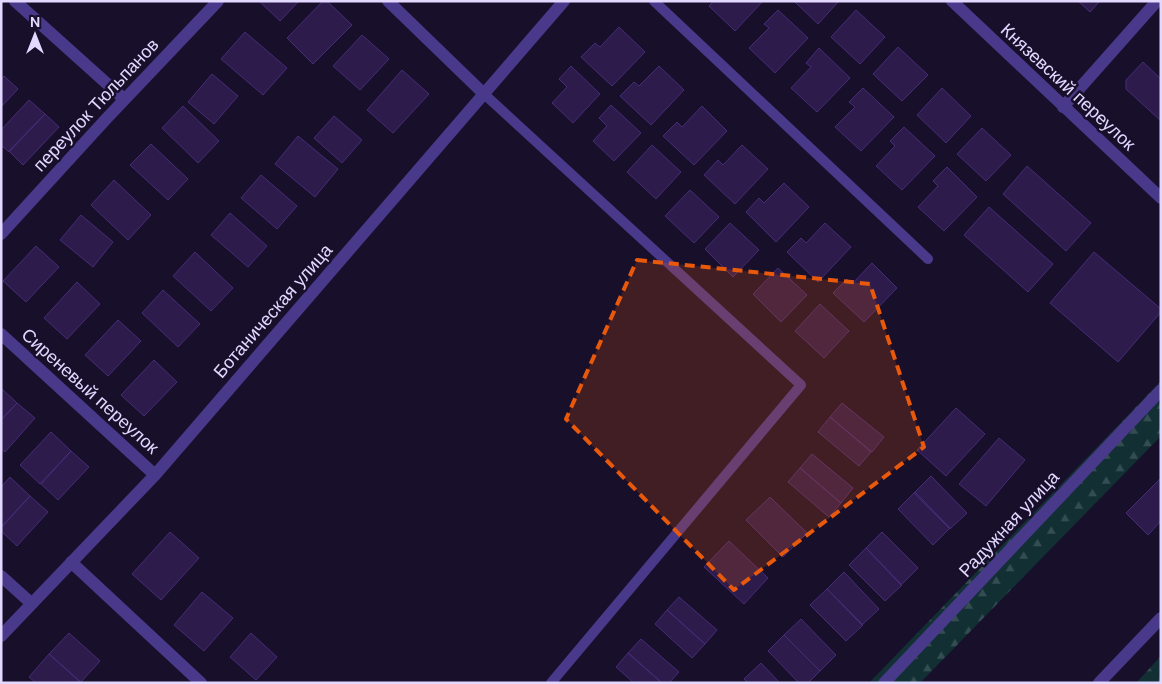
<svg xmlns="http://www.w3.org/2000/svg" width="1162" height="684" viewBox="0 0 1162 684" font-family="'DM Sans',sans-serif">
  <defs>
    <pattern id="forest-firs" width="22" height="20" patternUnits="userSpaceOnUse" patternTransform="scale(1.25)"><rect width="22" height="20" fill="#123034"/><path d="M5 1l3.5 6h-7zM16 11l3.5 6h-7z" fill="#344d52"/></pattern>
  </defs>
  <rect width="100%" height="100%" fill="#180f2a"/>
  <path fill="url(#forest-firs)" d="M1161 381V436L920 683H869Z
    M1161 656V683H1136Z"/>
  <path fill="#2c1b4b" stroke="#472c78" d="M259 1H299L280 21Z
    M323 1H327L352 25 313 64 287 38Z
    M714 1H763L735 31 709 6Z
    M794 1H839L818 24Z
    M1078 1H1100L1090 12Z
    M778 10 808 38 775 73 749 48 769 28 764 24Z
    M856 10 885 37 860 64 831 37Z
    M619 27 645 52 612 86 581 57 595 43 600 47Z
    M245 32 287 68 263 95 221 59Z
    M362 35 389 59 360 90 333 66Z
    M898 47 928 75 902 101 873 74Z
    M819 48 850 78 817 112 791 88 811 67 806 63Z
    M1143 62 1161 79V121L1126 89V80Z
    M571 66 600 94 573 123 552 103 567 87 559 79Z
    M659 66 684 90 651 125 620 96 634 82 639 86Z
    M402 70 429 94 393 133 367 110Z
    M212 74 238 96 214 124 188 102Z
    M4 76 18 89 1 107V79Z
    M863 88 894 117 861 151 835 127 855 107 849 102Z
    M942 88 971 116 946 143 917 115Z
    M29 100 45 114 9 152 1 145V130Z
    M611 105 641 133 614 161 593 141 607 126 599 118Z
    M183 106 219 141 198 163 162 128Z
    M702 106 727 131 694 165 663 136 677 122 682 127Z
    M45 114 59 127 23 165 9 151Z
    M334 116 362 140 342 163 314 138Z
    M904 127 935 156 902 190 876 166 895 146 890 141Z
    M982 128 1011 155 986 181 957 154Z
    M298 136 338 169 315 197 275 164Z
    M151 144 188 179 168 200 130 165Z
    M652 145 681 172 656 199 627 172Z
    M742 145 768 169 735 204 704 175 718 160 723 165Z
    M1027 166 1091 223 1066 251 1003 194Z
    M947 167 977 197 944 231 918 207 938 186 933 181Z
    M261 175 297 206 277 229 241 198Z
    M114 180 151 215 128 240 91 205Z
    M784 183 809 207 776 242 746 212 759 198 764 203Z
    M690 190 719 217 694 243 665 216Z
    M989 207 1053 264 1028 292 964 235Z
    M230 213 267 246 248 267 211 235Z
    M81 215 113 242 93 267 60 240Z
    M730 223 759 250 733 277 705 249Z
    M825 223 851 247 818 282 787 252 801 238 806 243Z
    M36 246 59 267 26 302 3 281Z
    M195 252 233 288 211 311 173 276Z
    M1094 252 1161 309V312L1118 362 1050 303Z
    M872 263 897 288 864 322 833 293 847 279 852 284Z
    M778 268 807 295 781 322 753 294Z
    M77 282 100 304 67 339 44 318Z
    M163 290 200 324 178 347 142 313Z
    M820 304 849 331 824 358 795 331Z
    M118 320 141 341 108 376 85 355Z
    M154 360 177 382 144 416 121 395Z
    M1 388 17 403 1 420Z
    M17 403 35 418 5 452 1 449V420Z
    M842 403 884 437 872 452 830 417Z
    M956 408 985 434 946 476 917 450Z
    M830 417 871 452 859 466 818 432Z
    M51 432 71 451 40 484 20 465Z
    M999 438 1025 460 986 506 959 484Z
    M71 451 89 467 58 500 41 484Z
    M812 454 853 488 841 503 800 468Z
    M800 468 841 503 829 517 788 482Z
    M931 476 967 513 950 529 914 493Z
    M10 477 30 496 1 527V487Z
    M1161 478V521L1148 535 1126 513Z
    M915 492 950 528 933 545 898 509Z
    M30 496 48 512 17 546 1 531V528Z
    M770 497 807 533 783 557 746 520Z
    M170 532 199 558 161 600 132 574Z
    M882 532 918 568 901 585 866 548Z
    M729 541 768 578 744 604 704 567Z
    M866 548 902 585 885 601 849 565Z
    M844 572 879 609 862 625 827 589Z
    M827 589 863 625 846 641 810 605Z
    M202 592 233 618 204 651 174 625Z
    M679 597 717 630 705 644 667 610Z
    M667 610 705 644 692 658 655 624Z
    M801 619 836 655 820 671 784 635Z
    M69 633 100 661 81 682 49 654Z
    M251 633 277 657 256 680 230 657Z
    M784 635 820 671 808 683H799L768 651Z
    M641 639 679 672 669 683H662L628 653Z
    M628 653 662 683H634L616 667Z
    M49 654 80 682 36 683 29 677Z
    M761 663 780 683H748L744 679Z"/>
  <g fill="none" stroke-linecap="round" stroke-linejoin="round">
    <path stroke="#49398a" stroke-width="10" d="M654 1 928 259
      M483 93 801 385 551 683"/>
    <path stroke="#49398a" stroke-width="12" d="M15 1 124 99
      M388 1 483 93
      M952 1 1161 198
      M1063 107 1157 1
      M1 234 107 118 218 1
      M1 334 155 475
      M71 562 201 683
      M1 576 31 603
      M1 636 155 475 564 1
      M884 683 1161 390"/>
    <path stroke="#49398a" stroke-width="12" d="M1099 683 1161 618"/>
  </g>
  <path fill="#e8590c" fill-opacity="0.2" stroke="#e8590c" stroke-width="4" stroke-dasharray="10 6" stroke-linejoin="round" d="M637 260 870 284 924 447 734 590 566 419Z"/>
  <g text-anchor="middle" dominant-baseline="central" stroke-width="5" stroke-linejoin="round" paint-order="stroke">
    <g font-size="18" fill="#e3d8ff" stroke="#180f2a">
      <text transform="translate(1068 87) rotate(43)">Князевский переулок</text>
      <text transform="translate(96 105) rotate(-47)">переулок Тюльпанов</text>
      <text transform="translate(273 311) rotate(-49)">Ботаническая улица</text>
      <text transform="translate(90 391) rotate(42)">Сиреневый переулок</text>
      <text transform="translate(1009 524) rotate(-47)">Радужная улица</text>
    </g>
  </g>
  <rect width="1162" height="684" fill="none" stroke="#e3d8ff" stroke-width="5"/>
  <g transform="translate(35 35)" stroke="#180f2a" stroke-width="4" paint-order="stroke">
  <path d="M0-4L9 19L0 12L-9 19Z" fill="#e3d8ff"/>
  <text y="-8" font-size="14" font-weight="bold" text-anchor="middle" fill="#e3d8ff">N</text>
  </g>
</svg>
